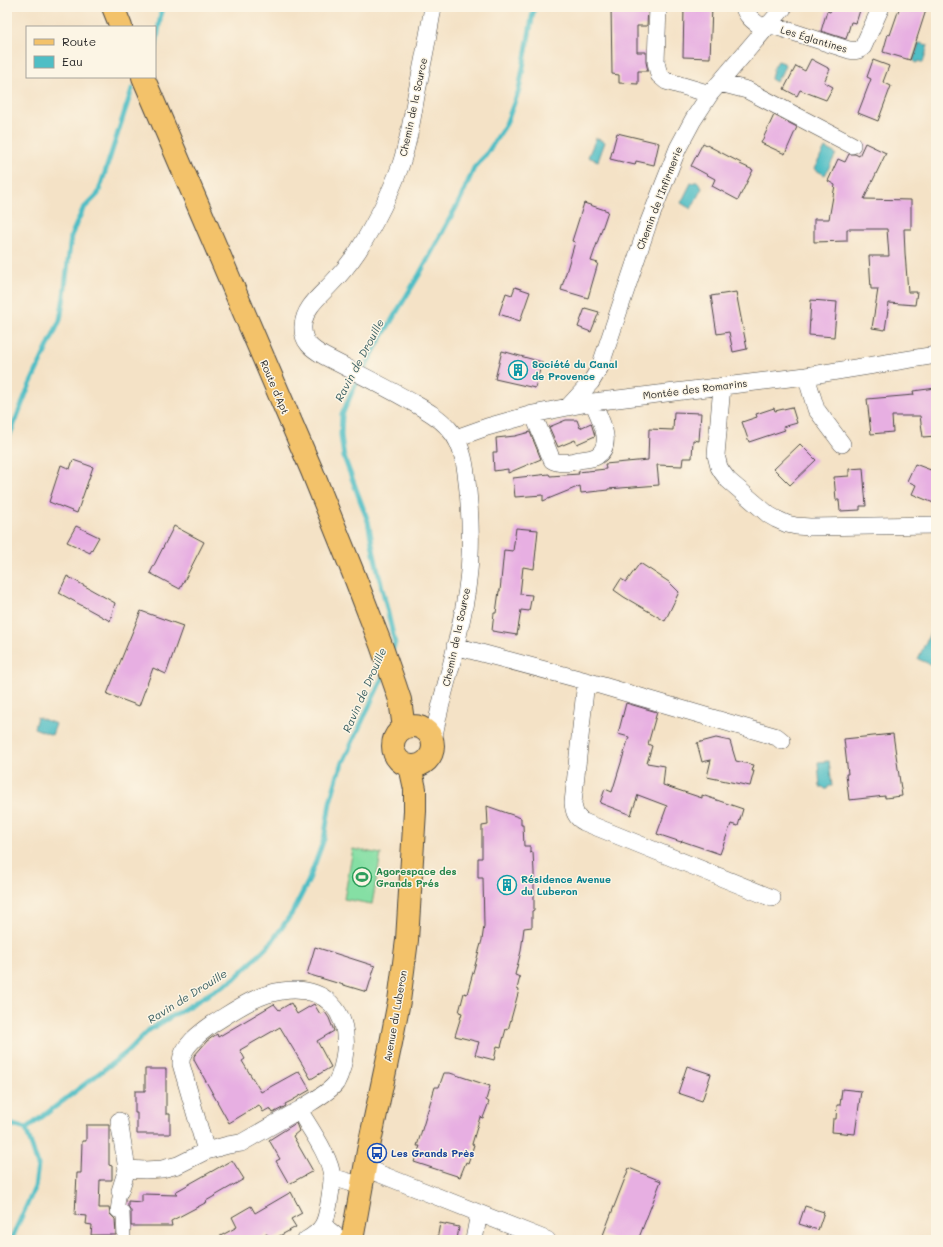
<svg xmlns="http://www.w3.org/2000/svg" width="943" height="1247" viewBox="0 0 943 1247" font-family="Mali,sans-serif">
  <rect width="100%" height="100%" fill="#fcf5e5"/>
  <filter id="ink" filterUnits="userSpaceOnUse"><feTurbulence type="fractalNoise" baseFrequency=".025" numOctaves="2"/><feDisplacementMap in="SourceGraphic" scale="8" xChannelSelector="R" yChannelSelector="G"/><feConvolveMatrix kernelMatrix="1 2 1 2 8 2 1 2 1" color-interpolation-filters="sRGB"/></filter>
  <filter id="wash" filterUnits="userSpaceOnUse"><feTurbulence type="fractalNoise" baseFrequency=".012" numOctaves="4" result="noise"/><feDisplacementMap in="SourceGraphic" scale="16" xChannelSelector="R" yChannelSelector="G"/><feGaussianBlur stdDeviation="0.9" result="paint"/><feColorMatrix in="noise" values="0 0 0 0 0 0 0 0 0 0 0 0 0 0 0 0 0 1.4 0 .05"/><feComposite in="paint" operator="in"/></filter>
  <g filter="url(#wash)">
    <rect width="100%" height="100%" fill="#f4e2c6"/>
    <path fill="#85dfa4" stroke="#588568" d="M353 849 381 854 372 904 344 899Z"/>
    <path fill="#4fbec5" stroke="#3d7478" d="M919 43 928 45 923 63 919 61 916 63 913 61Z
      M778 61 784 63 785 66 780 76 776 82 771 79 773 69Z
      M596 138 605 142 598 161 588 157Z
      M825 148 836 154 825 175 814 169Z
      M694 182H698L702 188 691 209 681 203 691 183H693Z
      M931 631 936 633V656L932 665 918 659Z
      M37 717 56 724 52 735 34 728Z
      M829 761 832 786H829L827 789H825L823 787H820L818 762Z"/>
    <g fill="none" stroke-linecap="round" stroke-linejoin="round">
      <path stroke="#4fbec5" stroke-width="5" d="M155 51 162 7
        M7 442 27 391 60 320 64 296 71 236 83 209 98 194 132 89
        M391 654 395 643 374 554 368 521 344 457 341 435 342 415 353 390 378 343 419 275 460 200 474 168 486 155 506 124 519 90 534 7
        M7 1121 13 1125 26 1129
        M11 1240 35 1187 38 1165 26 1129 127 1052 149 1030 234 979 271 943 292 913 308 882 324 839 330 802 339 771 384 674"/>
    </g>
    <g id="blocks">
      <path fill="#e7afe2" d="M611 7H648L647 26H637V52H646V62L648 71H638V84L619 83V75L612 74Z
        M684 7H712L710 58 683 57Z
        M832 7H861L856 23 851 22 846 39 821 31 827 11 830 12Z
        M903 7H927L910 60 883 52 888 34 890 35 899 9Z
        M811 59 830 69 824 82 833 87 826 100 800 90 797 96 784 89 796 66 805 71Z
        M873 60 889 66 883 82 891 86 878 121 858 113 871 79 867 77Z
        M774 115 797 127 785 154 761 143Z
        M617 133 659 143 654 165 636 161 635 165 610 159Z
        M703 143 741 163 740 164 753 170 738 200 712 186 715 179 691 166Z
        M865 143 886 153 864 199 911 200V229H904L905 253 908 292H917L915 305 889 303 885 330 872 328 878 289H871L869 256H889L887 229H847V241L814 242V219H829L835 185 828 181 838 159 845 162 849 154H855L859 156Z
        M584 203 608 211 591 261 598 263 588 298 561 290 575 242 572 241Z
        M515 287 530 292 520 321 499 314 506 293 512 295Z
        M736 292 747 349 733 352 729 332 717 334 711 296Z
        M811 300 837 302 834 337 809 335Z
        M585 308 599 312 591 332 578 327Z
        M502 351 542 362 535 388 495 379Z
        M936 388V436L923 437 920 416H892L893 432 871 434 867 399 914 395 913 391Z
        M792 407 797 423 783 427 785 430 749 442 742 422 757 417 756 414 774 408 775 411Z
        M674 412 701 413 699 441 693 440 692 458H683L682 466 657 465 659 485 608 489V490L581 493 580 486 543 501V495L515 497 513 478 549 474 550 476 579 474 578 472 606 469 605 464 648 460 649 429 673 430Z
        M566 420H577L580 428 591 423 595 436 577 444 575 440 558 447 549 427Z
        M530 432 541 459 508 473V469L494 471 493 452H497L496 438 515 436Z
        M800 444 816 460 790 485 774 469Z
        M73 460 93 467 77 513 49 502 61 465 70 469Z
        M915 464 936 472V504L912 494 916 485 907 481Z
        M863 468 866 506H860V510L840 511 839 500H836L834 477 849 476V469Z
        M76 526 99 537 90 553 67 542Z
        M174 526 204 542 180 589 150 573Z
        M516 528 538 530 534 569 523 567 520 594 532 595 529 611 521 610 517 635 492 631 494 613H496L499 591H500L504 550 513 551Z
        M640 563 669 582 679 592 665 621 624 597 614 590 621 579 626 582Z
        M67 576 115 603 110 621 59 593Z
        M141 611 183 626 166 674 153 668 139 706 107 694Z
        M626 703 657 712 648 744 652 746 647 763 665 766 663 785 702 798V795L743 809 738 826 731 824 720 854 682 841 681 842 657 834 667 806 638 795 631 815 600 803 605 789 612 792 629 737 618 734Z
        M893 734 902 796 885 798V796L849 800 846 774H848L844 739Z
        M716 738 730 741 736 761 754 765 752 771H754L750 786 707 777 711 760 702 762 697 743Z
        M487 806 521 818V825H523L524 846H530V853L533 852 534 872V910L532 911V927L524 928 521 951 515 975 520 977 517 989 519 990 508 1030 506 1029 501 1047 497 1046 494 1060 475 1055 479 1042 455 1036 462 1013 459 1012 464 993 467 994 482 940 484 926 483 878H478V858H482V826L488 825Z
        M315 947 375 966 367 992 307 974Z
        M291 1003 297 1014 314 1004 320 1014 325 1012 329 1018 334 1031 317 1041 331 1067 311 1079 280 1027 240 1050 245 1059 242 1061 261 1092 299 1071 310 1090 291 1101 285 1104 286 1106 273 1113 270 1108 263 1112 259 1105 229 1123 194 1060V1056L207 1041 214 1036 217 1034 218 1037 274 1004 279 1010Z
        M687 1066 711 1074 702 1101 678 1093Z
        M145 1069H166V1114H170V1134H137V1113H135V1091H145Z
        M444 1073H450L490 1086 486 1100 489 1102 483 1118 480 1117 472 1144 474 1145 468 1163 466 1162 460 1177 414 1162 420 1146H417L435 1087H439Z
        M842 1089 861 1091 855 1134 832 1132 833 1119H836L837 1105H840Z
        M296 1123 299 1131 293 1136 313 1171 289 1184 276 1161 280 1159 269 1140Z
        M86 1125H109V1165L112 1166V1180H100L99 1208H109L110 1214 115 1219 116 1235H91L92 1225 86 1224 87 1216 75 1215 77 1173H81L82 1141H86Z
        M232 1160 244 1179 206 1201 207 1202 171 1221 172 1226H131V1211L128 1206V1201L142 1202V1194L177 1195 175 1192Z
        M629 1168 661 1181 638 1240H614L603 1235Z
        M291 1192 302 1213 291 1219 296 1227 272 1240H270L267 1234 255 1240H213L237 1227 232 1217 251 1206 255 1213Z
        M805 1206 824 1212 818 1230 799 1224Z
        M440 1223 459 1227 457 1240H437Z"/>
    </g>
  </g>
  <g filter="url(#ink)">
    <use href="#blocks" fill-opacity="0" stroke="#494642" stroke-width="1"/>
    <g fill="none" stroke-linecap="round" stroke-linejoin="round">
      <defs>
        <path id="pedestrian" d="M120 1191 117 1211 123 1212 124 1240"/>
        <path id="minor" d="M658 7 656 62 659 75 666 81 710 94
          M744 7C746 17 756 23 764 29
          M768 24 849 50C855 51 859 51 863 47L881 7
          M720 83 747 90 852 145
          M806 376 816 409 842 444
          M722 386 716 455 719 467 722 472 728 480 769 515 776 519 787 524 796 526 810 527 936 525
          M568 407 591 382 600 367 648 224 678 148 693 120 710 94 784 7
          M533 414 552 460C560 465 571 462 579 460 585 459 592 459 597 456 615 444 599 417 593 402
          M456 438 487 427 533 414 593 402 806 376 936 355
          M455 646 586 681
          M433 742C437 715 445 689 452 662 460 627 469 591 470 555 471 534 470 513 468 491 466 470 464 445 449 429 439 417 424 409 410 401 382 385 353 371 324 356 312 349 302 342 303 326 304 308 320 296 331 284 341 274 350 263 358 251 374 225 389 197 400 167 408 144 412 120 416 96 422 67 428 37 433 7
          M772 898 584 822C576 818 574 812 573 803L586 681 777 737 782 741
          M119 1121 127 1169
          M206 1151 181 1064C180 1047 201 1032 214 1023 235 1010 257 994 282 991 324 985 349 1010 345 1051 344 1061 341 1074 336 1083 329 1093 309 1103 299 1110
          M365 1168 547 1240
          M332 1177 362 1186
          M120 1191 127 1169 145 1170 162 1169 178 1165 206 1151 228 1145 241 1143 299 1110C309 1127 332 1159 332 1178 332 1186 330 1195 329 1203 326 1222 324 1230 306 1240
          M324 1226 341 1240
          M474 1240 479 1213"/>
        <path id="primary" d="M113 7 121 27
          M143 77 312 471 354 575 381 645 395 685 400 700 404 728
          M393 746a20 20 0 1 1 40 0a20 20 0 1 1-40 0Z
          M352 1240 368 1151 391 1043 399 1001 407 940 415 811V789L410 766"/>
      </defs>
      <use href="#pedestrian" stroke="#494642" stroke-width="14"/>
      <use href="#minor" stroke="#494642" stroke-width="18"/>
      <use href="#primary" stroke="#494642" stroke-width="24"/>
      <use href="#pedestrian" stroke="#fff" stroke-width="13"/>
      <use href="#minor" stroke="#fff" stroke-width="17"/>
      <use href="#primary" stroke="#f3c26a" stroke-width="22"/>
    </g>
  </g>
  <defs>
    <symbol id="building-ring" viewBox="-11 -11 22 22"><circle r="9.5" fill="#fcf5e5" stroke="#0f9aa8" stroke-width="1.5"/><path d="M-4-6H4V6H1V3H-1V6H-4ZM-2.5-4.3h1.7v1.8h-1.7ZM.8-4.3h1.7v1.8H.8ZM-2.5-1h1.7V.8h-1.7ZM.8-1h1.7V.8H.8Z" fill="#0f9aa8"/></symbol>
    <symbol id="stadium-ring" viewBox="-11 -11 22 22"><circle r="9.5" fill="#fcf5e5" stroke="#2e9e5b" stroke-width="1.5"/><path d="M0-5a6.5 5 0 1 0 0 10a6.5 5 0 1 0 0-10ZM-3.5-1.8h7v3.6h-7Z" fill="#2e9e5b"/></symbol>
    <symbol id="bus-ring" viewBox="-11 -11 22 22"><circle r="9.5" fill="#fcf5e5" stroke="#1a4fb4" stroke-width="1.5"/><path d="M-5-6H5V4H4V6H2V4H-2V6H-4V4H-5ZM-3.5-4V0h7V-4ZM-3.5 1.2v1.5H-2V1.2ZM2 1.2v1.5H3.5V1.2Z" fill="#1a4fb4"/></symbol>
  </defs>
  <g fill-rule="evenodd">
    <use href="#building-ring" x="507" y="359" width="22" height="22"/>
    <use href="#stadium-ring" x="351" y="866" width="22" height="22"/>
    <use href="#building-ring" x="496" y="874" width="22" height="22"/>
    <use href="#bus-ring" x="366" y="1142" width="22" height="22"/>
  </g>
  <g text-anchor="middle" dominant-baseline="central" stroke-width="3" stroke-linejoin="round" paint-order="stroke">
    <g font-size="10" fill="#2b2b2b" stroke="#fcf5e5">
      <text transform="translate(814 39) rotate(17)">Les Églantines</text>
      <text transform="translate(413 107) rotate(-78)">Chemin de la Source</text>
      <text transform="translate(659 198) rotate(-69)">Chemin de l'Infirmerie</text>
      <text transform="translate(275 387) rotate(67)">Route d'Apt</text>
      <text transform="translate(695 389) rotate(-7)">Montée des Romarins</text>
      <text transform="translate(456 637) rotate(-78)">Chemin de la Source</text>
      <text transform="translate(395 1016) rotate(-80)">Avenue du Luberon</text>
    </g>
    <g font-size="10" font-weight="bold" fill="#0d838f" stroke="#fcf5e5" text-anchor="start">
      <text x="532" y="364">Société du Canal<tspan x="532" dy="12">de Provence</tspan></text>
      <text x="521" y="879">Résidence Avenue<tspan x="521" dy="12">du Luberon</tspan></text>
    </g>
    <g font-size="10" font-weight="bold" fill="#27864d" stroke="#fcf5e5" text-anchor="start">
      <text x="376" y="871">Agorespace des<tspan x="376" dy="12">Grands Prés</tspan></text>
    </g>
    <g font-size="10" font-weight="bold" fill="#164399" stroke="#fcf5e5" text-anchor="start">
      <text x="391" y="1153">Les Grands Près</text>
    </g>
    <g font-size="11" font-style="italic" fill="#385e61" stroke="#fcf5e5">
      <text transform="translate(359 360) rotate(-62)">Ravin de Drouille</text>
      <text transform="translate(364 690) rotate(-66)">Ravin de Drouille</text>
      <text transform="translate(187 996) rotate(-32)">Ravin de Drouille</text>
    </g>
  </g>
  <rect width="943" height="1247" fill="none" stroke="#fcf5e5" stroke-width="24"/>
  <rect x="26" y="26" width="130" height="52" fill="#fcf5e5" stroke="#a8a49b"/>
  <rect x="34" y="39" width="20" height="6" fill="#f3c26a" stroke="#a8a49b"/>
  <text x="62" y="46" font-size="12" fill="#2b2b2b">Route</text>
  <rect x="34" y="56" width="20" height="12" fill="#4fbec5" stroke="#a8a49b"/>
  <text x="62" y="66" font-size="12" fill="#2b2b2b">Eau</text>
</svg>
